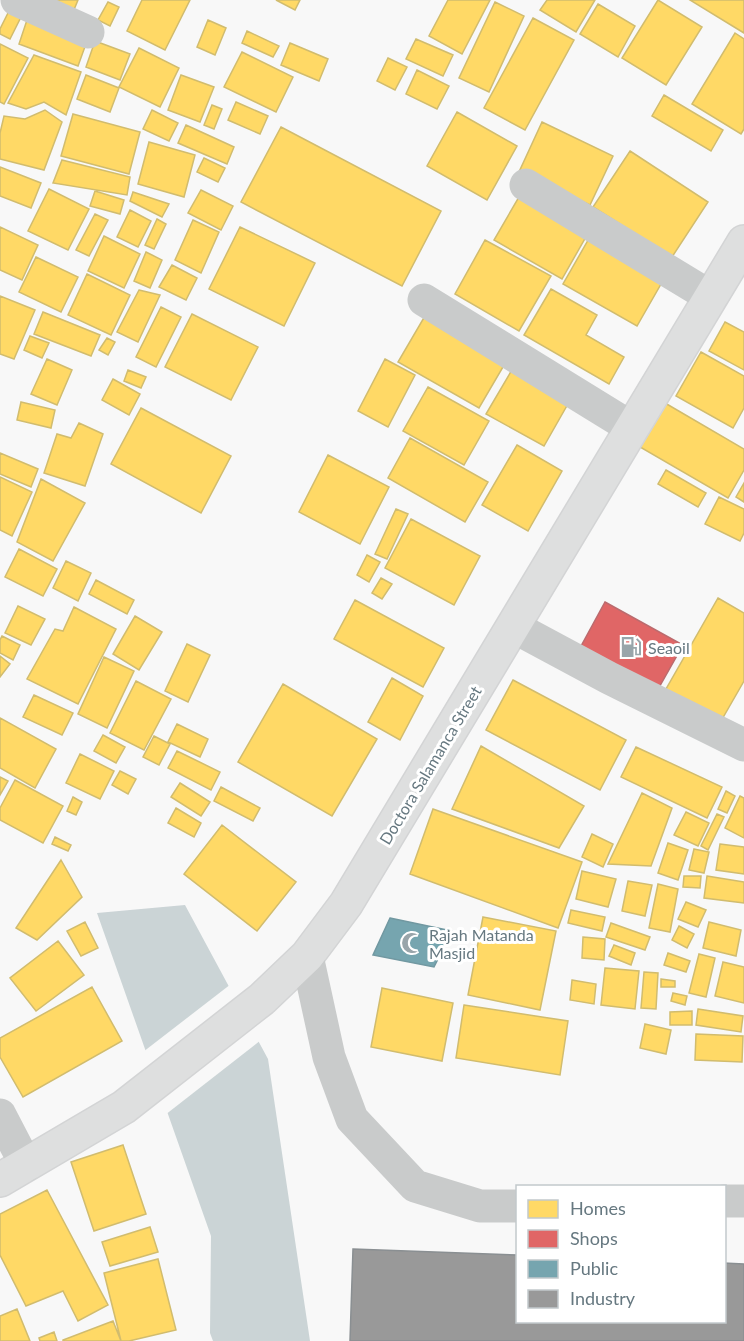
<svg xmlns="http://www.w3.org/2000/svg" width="744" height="1341" viewBox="0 0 744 1341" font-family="Lato,sans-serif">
  <rect width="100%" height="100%" fill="#f8f8f8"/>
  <path fill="#cbd4d6" d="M185 905 268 1059 310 1341H213L210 1333 211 1236 97 913Z"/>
  <path fill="#f8f8f8" d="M231 984 261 1040 165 1115 143 1052Z"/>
  <path fill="#ffd966" stroke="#d1bc6e" stroke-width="1.5" d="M32 0H78L71 17Z
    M142 0H190L165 50 127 31Z
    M276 0H300L295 10Z
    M448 0H490L462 54 429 36Z
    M547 0H595L576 32 540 10Z
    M658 0 702 27 666 85 622 58Z
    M690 0H744V33Z
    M108 2 119 7 110 26 98 20Z
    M495 2 524 16 489 92 459 78Z
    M598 4 635 26 618 57 580 34Z
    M10 9 22 15 10 39 0 34V29Z
    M533 18 574 40 525 130 484 108Z
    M27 20 87 41 78 66 19 44Z
    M208 20 226 28 215 55 197 47Z
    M247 31 279 46 273 57 242 43Z
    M735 33 744 39V129L741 134 692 104Z
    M416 39 453 55 443 76 406 59Z
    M95 41 130 54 120 80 86 67Z
    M290 43 328 59 319 81 281 65Z
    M0 44 28 58 4 104 0 102Z
    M139 48 179 68 160 107 119 87Z
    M242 52 293 77 276 112 224 87Z
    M34 55 81 72 66 115 44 102 26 109 8 103Z
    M388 58 407 67 395 90 377 81Z
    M417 70 449 86 437 109 406 94Z
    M86 75 119 88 110 112 77 99Z
    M181 75 214 87 200 122 168 110Z
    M664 95 723 130 711 151 652 116Z
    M236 102 268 116 260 134 228 120Z
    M212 105 222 109 214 129 204 125Z
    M45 110 62 122 44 170 0 159V133L4 116 25 119Z
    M152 110 178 123 169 141 143 129Z
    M457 112 517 146 487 200 427 166Z
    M73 114 140 132 129 174 61 156Z
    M542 122 613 156 590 205 519 172Z
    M186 125 234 147 227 164 178 143Z
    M281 127 441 211 402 286 241 202Z
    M149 142 195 155 184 197 138 184Z
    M630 151 708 202 672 257 593 207Z
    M204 158 225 168 218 182 197 172Z
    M62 160 130 177 127 195 53 183Z
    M0 167 41 183 31 208 0 196Z
    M49 189 89 209 68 250 28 231Z
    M201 190 233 206 221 230 188 213Z
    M523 190 591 228 562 279 494 240Z
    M95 191 124 200 120 214 90 206Z
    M133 192 169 204 162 217 130 201Z
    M130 210 151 221 138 247 117 237Z
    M95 214 108 220 89 256 76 250Z
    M157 219 166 224 154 249 145 245Z
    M193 220 219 232 201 273 175 260Z
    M0 227 38 245 22 280 0 270Z
    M240 227 315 263 284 326 209 289Z
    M591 235 665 277 637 326 563 284Z
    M104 236 140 254 124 288 88 271Z
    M485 240 551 276 519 331 455 294Z
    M146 252 162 260 150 288 134 281Z
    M36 257 78 277 61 312 19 292Z
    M172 265 197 278 186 300 159 287Z
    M87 274 130 295 111 335 68 315Z
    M551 289 597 315 586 335 624 357 609 384 524 335Z
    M139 290 160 295 138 342 117 332Z
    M0 296 35 310 14 359 0 354Z
    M161 307 181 317 156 367 136 357Z
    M429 309 510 355 479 408 398 362Z
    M43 312 100 335 91 356 34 334Z
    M192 314 258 347 231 400 165 367Z
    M725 322 744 332V370L709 351Z
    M30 336 49 343 42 358 24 350Z
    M107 338 115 342 108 355 99 350Z
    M701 352 744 376V408L733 428 676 396Z
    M47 359 72 370 57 405 31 394Z
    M385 359 415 375 388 427 358 411Z
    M516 363 573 395 544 446 486 414Z
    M128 370 146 377 141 388 124 381Z
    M113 379 140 394 129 415 102 400Z
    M428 387 489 421 464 465 403 431Z
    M21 402 55 410 51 428 17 420Z
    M665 403 744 449V470L728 498 640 447Z
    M141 408 231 456 201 513 111 464Z
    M79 423 103 434 85 486 44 473 57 434 71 438Z
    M410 438 488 482 465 522 388 478Z
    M517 445 562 471 528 531 482 505Z
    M0 453 38 469 31 487 0 474Z
    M328 455 389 487 360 544 299 512Z
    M666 470 706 493 698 507 658 484Z
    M0 477 32 492 12 536 0 530Z
    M41 479 85 503 53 561 17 542Z
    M744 483V502L736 497Z
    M719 497 744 509V533L740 541 705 524Z
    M396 509 408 514 387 559 375 554Z
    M411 519 480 556 454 605 385 568Z
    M19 549 57 569 43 596 5 577Z
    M367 555 380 562 369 582 357 575Z
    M66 561 91 573 78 601 53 588Z
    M381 578 392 584 382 599 372 593Z
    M96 580 134 600 127 614 89 594Z
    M718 598 744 613V681L717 728 662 696Z
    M355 600 444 648 423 687 334 639Z
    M18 606 45 619 31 645 5 633Z
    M74 607 116 629 78 704 27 679 55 629 63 631Z
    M135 616 162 632 139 670 113 654Z
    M2 636 20 645 13 660 0 653V640Z
    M187 644 210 655 188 702 165 691Z
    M0 656 10 664 0 677Z
    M104 657 134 671 107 728 78 714Z
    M392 678 423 696 400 740 368 722Z
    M513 680 626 740 600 790 486 730Z
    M136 681 171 699 144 750 110 733Z
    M283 684 377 739 332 816 238 762Z
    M34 695 73 713 62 735 23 717Z
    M0 718 56 749 35 788 0 768Z
    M177 724 208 739 200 757 168 742Z
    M103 735 125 747 116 763 94 751Z
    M154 736 170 744 159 765 143 757Z
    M481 746 584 806 559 848 452 809Z
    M636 747 722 787 707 818 621 777Z
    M177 751 220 772 211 790 168 768Z
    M80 754 114 771 100 799 66 783Z
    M120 771 136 779 128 794 112 785Z
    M0 777 8 781 0 795Z
    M15 780 63 806 43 843 0 820V808Z
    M180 783 210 802 201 816 171 797Z
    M221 787 260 808 253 821 214 801Z
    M726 791 735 796 727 813 718 809Z
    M642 793 672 808 651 866 608 864Z
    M740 796 744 798V838L725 828Z
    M73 797 82 802 76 815 67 811Z
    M176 808 201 823 194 837 168 823Z
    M433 809 582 862 558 928 410 874Z
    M686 812 709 823 698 846 674 835Z
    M717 814 724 817 708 850 701 846Z
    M222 825 296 882 257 931 184 874Z
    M592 834 613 844 603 867 582 857Z
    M55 837 71 845 68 851 52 844Z
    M668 843 688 850 678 880 658 873Z
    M720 844 744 847V874L716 870Z
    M694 849 709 852 704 873 689 870Z
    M61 860 82 897 37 940 16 928Z
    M582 871 616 879 608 907 576 899Z
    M684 876H701L700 888 683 887Z
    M707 876 744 882V903L704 898Z
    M628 881 652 885 645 916 622 911Z
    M658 884 678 889 670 932 649 928Z
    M686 902 706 910 698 927 678 919Z
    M571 910 605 917 602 931 568 923Z
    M483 917 556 931 540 1010 468 995Z
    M85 922 98 948 81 956 67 931Z
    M709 922 741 930 736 956 703 948Z
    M611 923 650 937 645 950 606 937Z
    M679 926 694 934 687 948 672 940Z
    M583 937 605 939 604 960 582 958Z
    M58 941 84 975 36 1011 10 978Z
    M614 945 635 953 631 965 609 956Z
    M668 953 690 961 686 972 664 965Z
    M699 954 715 958 706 997 689 993Z
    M723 962 744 967V1003L715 996Z
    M605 968 639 971 635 1009 601 1005Z
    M644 972 658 973 656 1009 641 1008Z
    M661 979 675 981V987H661Z
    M572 980 596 984 594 1004 570 1000Z
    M92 987 122 1041 23 1097 0 1057V1038Z
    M382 988 453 1003 442 1061 371 1047Z
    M673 993 687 996 685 1005 671 1001Z
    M464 1005 568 1021 560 1075 456 1058Z
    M698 1009 743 1016 741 1032 696 1025Z
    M692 1011V1025H670V1012Z
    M645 1024 671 1030 666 1054 640 1048Z
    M696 1034 743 1036 742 1062 695 1060Z
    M123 1145 146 1214 94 1231 71 1162Z
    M47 1190 108 1305 78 1321 63 1291 26 1306 0 1255V1214Z
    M150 1227 158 1252 110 1266 102 1242Z
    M158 1259 176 1330 129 1341H121L104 1273Z
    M17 1309 30 1341H0V1316Z
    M113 1321 121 1341H63V1340Z
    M54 1332 57 1341H40L39 1338Z"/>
  <path fill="#e06666" stroke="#bb6b6e" stroke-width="1.5" d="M605 602 683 645 657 691 580 648Z"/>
  <path fill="#76a5af" stroke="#7198a1" stroke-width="1.5" d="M390 918 452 931 434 967 373 955Z"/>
  <path fill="#999" stroke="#8a8f92" stroke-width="1.5" d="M353 1249 518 1255V1322H724V1263L744 1264V1341H350Z"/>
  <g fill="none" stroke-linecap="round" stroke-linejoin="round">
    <defs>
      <path id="major" d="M0 1180 124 1107 262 999 307 956 346 904 744 242"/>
    </defs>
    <use href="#major" stroke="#d3d4d5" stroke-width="36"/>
    <path stroke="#c9cbcb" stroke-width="33" d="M17 0 88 32
      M526 185 711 297
      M424 300 632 428
      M514 627 609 678 744 745
      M307 956 329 1057 352 1119 415 1186 480 1206H518
      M0 1115 26 1165
      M724 1201H744"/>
    <use href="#major" stroke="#dedfdf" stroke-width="33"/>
  </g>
  <defs>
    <symbol id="fuel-bare" viewBox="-9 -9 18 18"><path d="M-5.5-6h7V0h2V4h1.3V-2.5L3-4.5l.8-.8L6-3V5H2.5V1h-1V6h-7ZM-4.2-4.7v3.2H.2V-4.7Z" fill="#99a5aa" stroke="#fff" stroke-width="2.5" paint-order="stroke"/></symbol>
    <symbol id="mosque-bare" viewBox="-9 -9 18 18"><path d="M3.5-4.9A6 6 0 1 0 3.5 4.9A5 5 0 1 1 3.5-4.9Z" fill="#99a5aa" stroke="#fff" stroke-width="2.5" paint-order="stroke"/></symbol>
  </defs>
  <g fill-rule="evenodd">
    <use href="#fuel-bare" x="616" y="632" width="30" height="30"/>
    <use href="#mosque-bare" x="397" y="928" width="30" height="30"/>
  </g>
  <g text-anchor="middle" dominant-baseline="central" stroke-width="6" stroke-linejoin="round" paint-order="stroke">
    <g font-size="16" fill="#667880" stroke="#fff" text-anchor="start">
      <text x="648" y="647">Seaoil</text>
      <text x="429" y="934">Rajah Matanda<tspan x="429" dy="18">Masjid</tspan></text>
    </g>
    <g font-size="16" fill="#667880" stroke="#fff">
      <text transform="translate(430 765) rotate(-59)">Doctora Salamanca Street</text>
    </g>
  </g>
  <rect x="516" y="1185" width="210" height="138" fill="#ffffff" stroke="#c2c9cc" stroke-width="1.5"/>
  <rect x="528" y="1200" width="30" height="18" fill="#ffd966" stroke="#c2c9cc" stroke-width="1.5"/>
  <text x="570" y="1215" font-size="18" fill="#667880">Homes</text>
  <rect x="528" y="1230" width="30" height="18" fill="#e06666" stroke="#c2c9cc" stroke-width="1.5"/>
  <text x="570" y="1245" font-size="18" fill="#667880">Shops</text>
  <rect x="528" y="1260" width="30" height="18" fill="#76a5af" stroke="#c2c9cc" stroke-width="1.5"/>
  <text x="570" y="1275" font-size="18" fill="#667880">Public</text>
  <rect x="528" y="1290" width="30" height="18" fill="#999999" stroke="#c2c9cc" stroke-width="1.5"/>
  <text x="570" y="1305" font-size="18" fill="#667880">Industry</text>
</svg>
